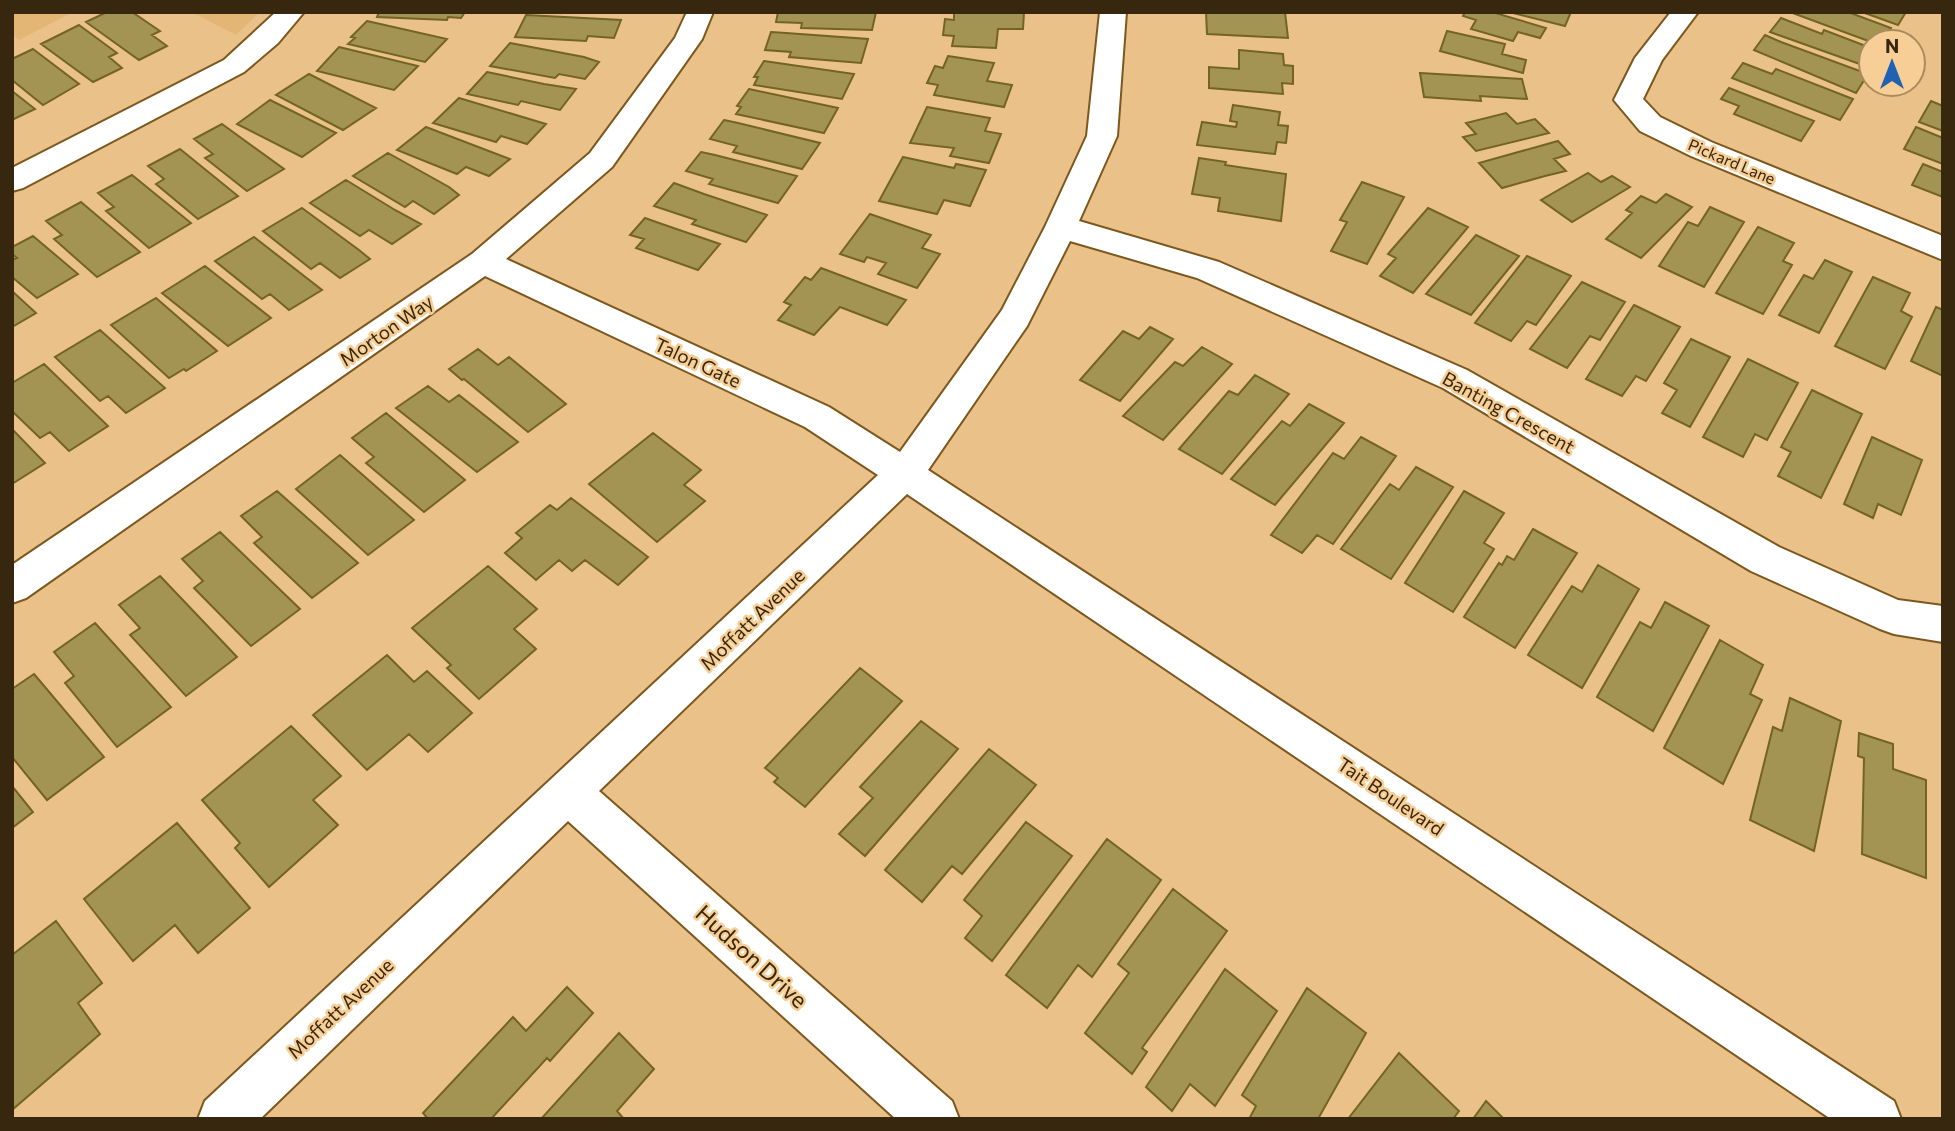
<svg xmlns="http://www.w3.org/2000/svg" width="1955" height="1131" viewBox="0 0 1955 1131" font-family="Commissioner,sans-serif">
  <rect width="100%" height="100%" fill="#eac188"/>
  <path fill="#e3b676" d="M12 12H73L19 40 12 34Z
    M191 12H260L236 35Z"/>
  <path fill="#a49453" stroke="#746422" stroke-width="2" d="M107 12H132L160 31 152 35 167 46 139 60 86 22Z
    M379 12H465L461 18 448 17 447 20 377 17Z
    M778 12H876L872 30 801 28 802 23 776 22Z
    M954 12H1024L1023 29H998L996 48 952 46 954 36 943 35 945 19 954 20Z
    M1206 12H1285L1288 38 1207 34Z
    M1465 12H1492L1546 28 1540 38 1518 32 1513 41 1471 29 1476 20 1463 16Z
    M1509 12H1571L1565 26Z
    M1790 12H1848L1891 28 1882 42H1871Z
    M1862 12H1906L1898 25Z
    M526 15 621 20 614 38 588 36 586 41 515 37Z
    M1781 18 1822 34 1824 30 1871 48V68L1770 32Z
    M367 21 447 39 425 62 348 44 355 38 351 37Z
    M79 25 117 53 109 57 122 68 93 82 41 44Z
    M1447 31 1505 44 1502 54 1526 60 1523 73 1440 51Z
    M771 32 786 33 868 39 861 63 789 57 791 52 765 50Z
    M1765 35 1781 42 1868 74 1856 93 1754 50Z
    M510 43 584 57 599 62 585 79 559 74 555 78 490 66Z
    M339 47 418 66 394 90 317 71Z
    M33 49 79 84 43 105 12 80V59Z
    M1239 50 1283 54 1284 65 1293 66V84L1282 83 1283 94 1209 88V67L1239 69Z
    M948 56 994 63 987 81 1012 85 1004 107 934 95 938 85 927 83 935 66 943 68Z
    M764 61 854 74 842 99 754 85 758 77H754Z
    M1743 63 1772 74 1776 69 1853 99 1840 120 1732 78Z
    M487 72 544 84 576 89 560 110 521 101 518 105 467 94Z
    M1420 73 1522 79 1527 99 1480 96 1481 101 1424 97Z
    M309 74 376 108 343 130 276 95Z
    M1729 88 1747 95 1814 121 1801 141 1734 114 1739 106 1721 99Z
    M749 89 838 108 824 133 736 114 741 107 737 106Z
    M12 91 35 109 12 120Z
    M459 98 546 124 527 144 501 136 496 142 433 123Z
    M270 100 336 133 302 157 237 124Z
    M1931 101 1943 106V131L1919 122Z
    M1233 105 1280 112 1278 125 1288 126 1286 143 1277 142 1275 154 1197 145 1202 122 1236 127 1237 122 1230 121Z
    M927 107 990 118 985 131 1001 134 989 163 950 156 954 148 910 143Z
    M1506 113 1517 124 1535 119 1549 133 1476 151 1463 137 1476 134 1466 123Z
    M724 120 738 123 820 143 802 169 733 152 737 146 710 139Z
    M222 124 284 169 247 191 205 158 213 154 194 139Z
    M426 127 494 153 510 159 489 176 466 167 457 174 397 150Z
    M1916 127 1943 138V164L1904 149Z
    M1558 141 1570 154 1554 159 1566 171 1545 176 1502 188 1479 163Z
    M180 149 238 196 198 219 156 184 164 179 148 166Z
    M701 152 715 155 797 176 778 203 709 184 713 179 686 171Z
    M388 153 449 187 459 195 434 214 413 201 405 207 353 176Z
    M903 157 954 168 956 164 986 170 970 206 944 200 937 214 879 201Z
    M1199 158 1226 162 1225 165 1286 174 1281 221 1218 211 1220 198 1192 194Z
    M1923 164 1943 172V197L1912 185Z
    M1588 173 1601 182 1612 176 1630 187 1572 222 1541 200Z
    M132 175 191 223 149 248 106 211 114 207 98 193Z
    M346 180 395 210 421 224 392 244 369 230 360 236 310 203Z
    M1362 182 1404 197 1367 264 1331 251 1347 222 1340 220Z
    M674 183 704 194 767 215 746 242 692 224 696 220 654 206Z
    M1666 194 1692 207 1641 258 1606 239 1632 213 1626 210 1641 196 1656 203Z
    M81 202 140 252 97 277 54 239 62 235 46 221Z
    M1710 207 1744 222 1704 287 1659 266 1688 222 1698 226Z
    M302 208 359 250 370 259 340 278 320 263 311 269 263 231Z
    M1428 208 1468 227 1413 293 1380 276 1396 258 1388 254Z
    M870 214 931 235 922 248 940 254 917 288 878 274 886 263 867 257 864 262 840 254Z
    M645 218 659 223 720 244 698 270 636 248 644 239 630 235Z
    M1758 227 1794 243 1783 261 1792 265 1763 314 1716 293Z
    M1476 235 1519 256 1471 315 1426 294Z
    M33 236 78 274 37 298 12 277V260L17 258 12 254V247Z
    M254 237 322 290 289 310 270 294 262 299 215 261Z
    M1527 256 1571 276 1536 325 1527 321 1511 341 1475 323Z
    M1825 260 1852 272 1819 333 1779 315 1804 275 1813 279Z
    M205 266 271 318 228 346 162 293Z
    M821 268 906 300 887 325 840 307 814 335 778 320 791 305 784 302 805 277 811 280Z
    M1873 277 1910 293 1901 311 1912 317 1885 369 1835 346Z
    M1582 282 1625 302 1600 340 1590 336 1567 368 1530 349Z
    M12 291 36 313 12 327Z
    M156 298 217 351 186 371 184 369 169 378 111 325Z
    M1634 305 1680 327 1646 381 1636 376 1622 396 1586 379Z
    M1936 307 1943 310V376L1911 361Z
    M1150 327 1173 339 1120 401 1080 380 1123 331 1139 339Z
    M100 330 165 388 126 413 108 396 100 401 55 357Z
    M1691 339 1730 357 1690 427 1662 413 1677 390 1664 383Z
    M1202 347 1232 364 1163 440 1123 416 1175 362 1183 366Z
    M478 349 498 365 509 357 566 404 528 432 464 379 462 380 449 369Z
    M1748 359 1798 383 1767 440 1755 434 1743 457 1703 437Z
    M44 364 108 426 69 451 50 432 40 438 12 411V383Z
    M1255 375 1289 394 1222 474 1179 449 1229 391 1238 395Z
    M428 386 449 402 459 395 518 442 477 472 396 408Z
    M1812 390 1862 414 1821 498 1778 476 1791 452 1781 447Z
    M1309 404 1344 423 1275 505 1231 479 1282 421 1290 426Z
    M386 413 465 480 424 512 366 463 374 457 352 438Z
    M12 429 45 463 12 484Z
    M653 433 701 470 684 485 705 501 657 542 589 484Z
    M1361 437 1396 456 1333 544 1317 535 1302 553 1271 535 1333 453 1344 459Z
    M1872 437 1922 460 1901 515 1878 504 1873 518 1844 504Z
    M340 455 414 520 368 555 296 489Z
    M1416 467 1453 487 1391 579 1341 549 1390 484 1399 490Z
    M277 491 358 563 312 598 254 543 262 537 241 516Z
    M1464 491 1504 513 1484 543 1494 549 1453 612 1405 583Z
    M571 498 648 557 618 585 585 560 572 571 559 560 536 580 505 553 522 538 516 533 550 505 557 510Z
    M1533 529 1577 553 1515 648 1464 617 1499 563 1502 565 1507 556 1514 560Z
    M220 532 300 609 251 646 194 588 203 581 182 559Z
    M1598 565 1639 589 1582 688 1528 655 1572 586 1582 592Z
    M488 566 537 609 514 629 536 649 479 699 447 668 451 665 412 628Z
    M160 576 237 657 186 696 130 635 140 628 119 605Z
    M1665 602 1709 626 1653 731 1597 697 1640 622 1651 628Z
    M95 623 171 707 117 747 65 683 74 676 54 652Z
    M1720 640 1763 665 1750 694 1762 700 1723 784 1664 748Z
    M387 655 414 682 427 671 472 713 428 752 409 734 367 770 313 715Z
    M860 668 902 701 805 807 774 782 778 778 765 768Z
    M34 674 104 757 47 800 12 757V689Z
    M1790 698 1841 721 1814 851 1750 820 1773 727 1782 731Z
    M921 721 958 749 865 856 839 834 873 798 860 787Z
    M291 726 341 776 313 800 338 825 269 887 235 848 240 843 202 800Z
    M1859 733 1893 744V769L1926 780V878L1862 854 1864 758 1858 756Z
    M989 749 1036 785 962 874 952 866 922 902 885 870Z
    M12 786 33 812 12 828Z
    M1026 822 1072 856 992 961 965 938 982 916 964 900Z
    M177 823 250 908 198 953 175 925 133 961 84 899Z
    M1107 839 1161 880 1092 977 1078 965 1047 1008 1006 975Z
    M1173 889 1227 931 1142 1048 1147 1052 1132 1074 1085 1033 1129 973 1118 964Z
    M56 921 102 983 78 1003 100 1034 12 1110V955Z
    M1225 969 1277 1011 1215 1106 1190 1084 1172 1111 1146 1087Z
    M567 987 593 1013 550 1061 547 1058 491 1119H428L423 1113 513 1017 526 1031Z
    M1307 988 1366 1033 1318 1119H1249L1256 1106 1242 1095Z
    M619 1033 654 1069 617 1111 624 1119H541Z
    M1399 1053 1459 1111 1453 1119H1348Z
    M1486 1101 1504 1119H1473Z"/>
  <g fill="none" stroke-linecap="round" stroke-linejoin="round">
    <defs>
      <path id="minor" d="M276 12H304L278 43 244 72 23 188 12 191V168L224 60Z
        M687 12H713L702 39 612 167 506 259 829 407 900 452 1002 310 1045 227 1087 136 1100 12H1126L1117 136 1079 221 1219 262 1467 370 1779 547 1898 600 1943 606V642L1894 634 1880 629 1751 571 1443 388 1197 278 1070 241 1027 326 928 470 1894 1101 1901 1119H1831L907 494 599 791 952 1101 959 1119H896L568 821 260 1119H198L205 1101 878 475 805 427 485 276 26 598 12 603V565L472 254 590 153 675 38Z
        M1671 12H1698L1662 60 1643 99 1660 117 1711 142 1943 236V260L1691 156 1640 131 1614 100 1635 58Z"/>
    </defs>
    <use href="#minor" stroke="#7c581e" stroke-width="4"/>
    <use href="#minor" fill="#fff" fill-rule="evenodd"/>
  </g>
  <g text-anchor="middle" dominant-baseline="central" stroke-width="5" stroke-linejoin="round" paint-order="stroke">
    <g font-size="16" fill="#37270f" stroke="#f7ce95">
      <text transform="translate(1732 161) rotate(23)">Pickard Lane</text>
    </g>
    <g font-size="19" fill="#37270f" stroke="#f7ce95">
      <text transform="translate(386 330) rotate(-35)">Morton Way</text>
      <text transform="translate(698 362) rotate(25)">Talon Gate</text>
      <text transform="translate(1509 412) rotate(29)">Banting Crescent</text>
      <text transform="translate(752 619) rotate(-44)">Moffatt Avenue</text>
      <text transform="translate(1391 796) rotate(34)">Tait Boulevard</text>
      <text transform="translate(340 1008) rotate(-43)">Moffatt Avenue</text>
    </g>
    <g font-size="23" fill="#37270f" stroke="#f7ce95">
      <text transform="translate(752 956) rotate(42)">Hudson Drive</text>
    </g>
  </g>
  <rect width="1955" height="1131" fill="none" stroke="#37270f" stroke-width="28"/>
  <g transform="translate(1892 63)"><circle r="33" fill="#f7ce95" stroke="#aa8b5f" stroke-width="2"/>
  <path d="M0-5L12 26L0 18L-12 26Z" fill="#1f62b3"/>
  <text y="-10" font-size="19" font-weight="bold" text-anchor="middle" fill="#37270f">N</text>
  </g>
</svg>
